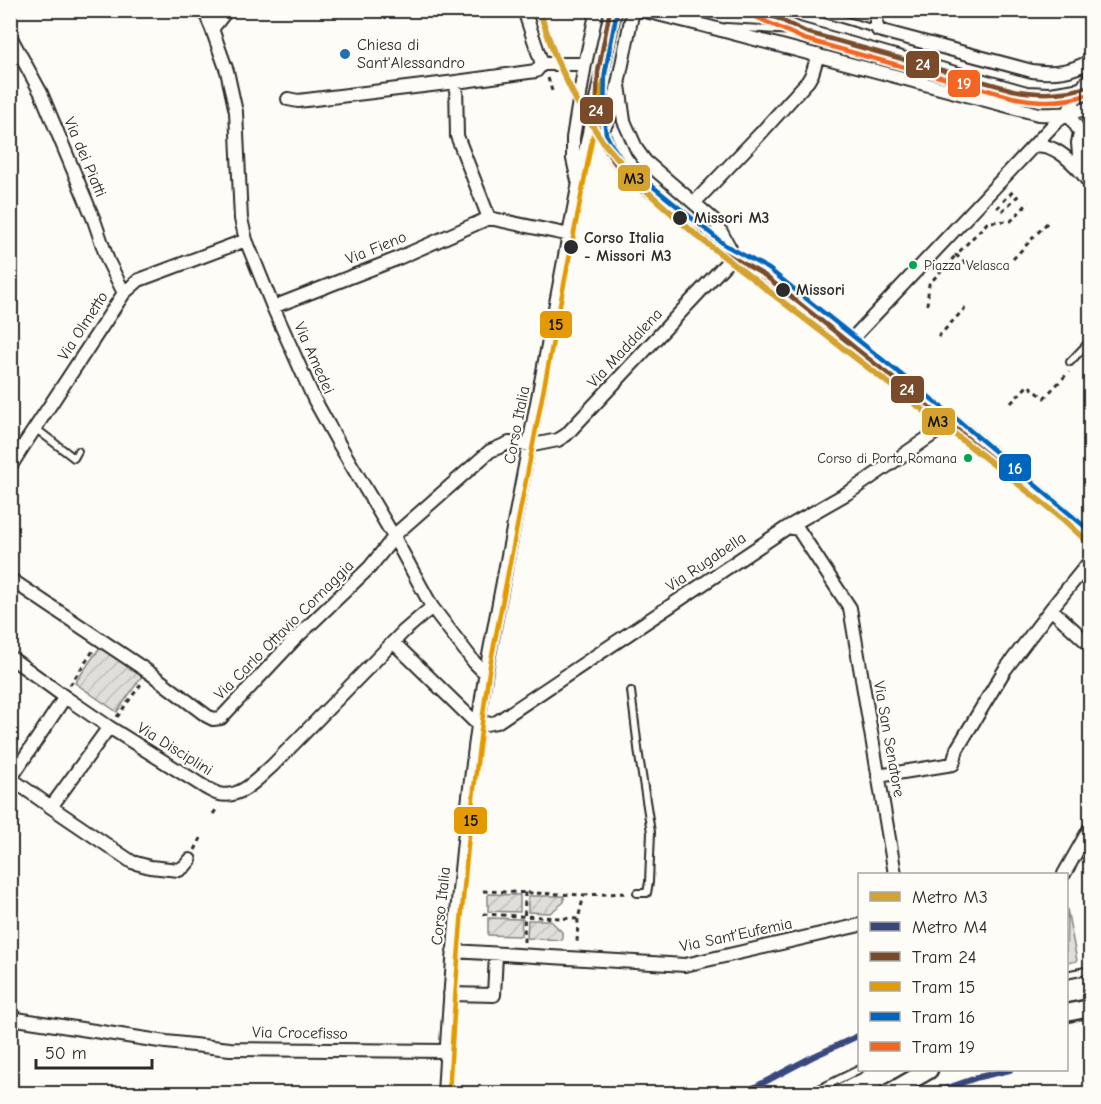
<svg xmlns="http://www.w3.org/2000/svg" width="1101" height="1104" viewBox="0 0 1101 1104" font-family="'Comic Neue',sans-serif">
  <defs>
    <pattern id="garden-furrows" width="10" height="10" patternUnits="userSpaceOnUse" patternTransform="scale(1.5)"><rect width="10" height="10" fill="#dfdeda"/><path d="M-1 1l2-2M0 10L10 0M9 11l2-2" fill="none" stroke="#c0bfbb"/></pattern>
  </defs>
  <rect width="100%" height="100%" fill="#fdfcf7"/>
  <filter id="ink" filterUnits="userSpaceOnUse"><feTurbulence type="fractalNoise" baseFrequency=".0167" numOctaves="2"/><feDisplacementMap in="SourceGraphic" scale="12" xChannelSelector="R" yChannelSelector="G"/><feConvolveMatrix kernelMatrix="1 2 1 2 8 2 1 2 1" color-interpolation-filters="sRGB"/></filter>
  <g filter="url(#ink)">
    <path fill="#dfdeda" stroke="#858482" stroke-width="1.5" d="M1067 909 1077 961 1067 963H1066Z"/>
    <path fill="url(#garden-furrows)" stroke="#858482" stroke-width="1.5" d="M100 647 142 676 117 712 75 683Z
      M488 894 520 895V912L488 911Z
      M528 896H564V902L550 913 528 912Z
      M488 918 522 919 521 936 488 935Z
      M528 920H550L562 932V940L527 938Z"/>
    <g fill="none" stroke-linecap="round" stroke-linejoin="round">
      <defs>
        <path id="lane" d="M764 10 799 26 820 32 1027 90 1050 91 1081 86
          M811 10 878 30
          M726 27 812 32
          M1070 362 1090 341
          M35 428 74 458 78 451
          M631 691 639 756 651 832 649 882 647 893H637
          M1066 975 1090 970
          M809 1094 860 1069"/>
        <path id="street" d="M204 10 212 29 227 71 236 112 241 219 246 240 273 307 314 399 339 444 394 537 432 607 474 662 482 670 486 671
          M524 10 542 64
          M641 10 702 25 1038 114C1056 115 1074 114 1090 107
          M878 10 876 22 878 30 1032 71C1054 74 1071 72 1090 61
          M212 29 227 10
          M10 36 41 93 94 220 108 261 124 293
          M542 64H585
          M456 82 457 136 489 218
          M619 85 624 121 637 150 645 161 715 221 732 252
          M288 99 298 101 456 82 536 71 542 64
          M599 108C599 134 612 157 630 175L734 255 775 280 959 426 1090 536
          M1068 113 1080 132 1078 143 1080 167 1082 173 1090 184
          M600 134 610 117 613 109 633 10
          M1034 146C1052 142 1070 160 1082 173
          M578 181 573 159V138L585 64 597 10
          M694 203 760 134 808 81 812 74 818 55
          M489 218 570 235
          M273 307 394 260 489 218
          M851 340 1055 123 1068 113 1074 100 1090 77
          M10 467 22 448 124 293 139 280 246 240
          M788 527 798 529 850 608 895 874
          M10 579 150 673 207 716 213 719 221 718 294 640 370 567 399 531 490 451 509 443 533 445 558 440 566 435 734 255
          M1051 609 1090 645
          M393 642 474 721 486 724 497 722 788 527 851 491 935 433 950 420
          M10 657 65 697 109 727 206 788C210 790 215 793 219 794 241 799 257 779 272 766L404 631 432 607
          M878 776 953 764 957 749 1004 671 1051 609 1090 561
          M10 778 51 807 132 862 150 867 179 870 185 866 190 860
          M11 778 65 697
          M51 807 109 727
          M1064 874 1090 828
          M453 951 685 965 860 925
          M450 994 494 995 496 954
          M10 1018 166 1042 230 1049 447 1051
          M444 1094C452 952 464 811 486 671L583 161 615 10"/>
        <path id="secondary" d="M1066 1013 1090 1008
          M887 1094 929 1070"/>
      </defs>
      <use href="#lane" stroke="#2b2b2b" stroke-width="10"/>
      <use href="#street" stroke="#2b2b2b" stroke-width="16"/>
      <use href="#secondary" stroke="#2b2b2b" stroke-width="21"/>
      <path stroke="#2b2b2b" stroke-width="3" stroke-dasharray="4.5 4.5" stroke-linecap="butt" d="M548 78 553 94
        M997 208 1015 189
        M1002 211 1020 194
        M1013 259 1048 222
        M973 269 956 255 988 222 1011 221 1029 202
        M927 305 929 284 956 255
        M938 337 966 307
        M1011 403 1028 385 1044 398 1069 372
        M70 685 93 651
        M117 717 141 684
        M213 814 216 810
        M195 850 201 838
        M483 891 584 895 578 919 577 944
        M584 895 628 893
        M483 914 578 919
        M524 942 525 892"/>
      <use href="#lane" stroke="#fdfcf7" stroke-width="6"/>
      <use href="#street" stroke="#fdfcf7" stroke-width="12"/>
      <use href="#secondary" stroke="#fdfcf7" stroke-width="16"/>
      <defs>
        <path id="tram-1" d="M610 10 598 72 596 117 599 136 604 148 619 169 721 251 764 275 948 422 1090 540
          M760 10 806 32 1013 90C1040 95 1064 95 1090 86"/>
        <path id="tram-2" d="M449 1094C457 952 469 811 489 671L617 11"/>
        <path id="tram-3" d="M617 11 605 73 604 117 606 134 611 144 625 164 725 245 769 269 953 416 1090 531"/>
        <path id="tram-4" d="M756 17 804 39 1012 97C1039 103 1064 103 1090 94"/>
      </defs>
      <use href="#tram-1" stroke="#fdfcf7" stroke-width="9"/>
      <use href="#tram-2" stroke="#fdfcf7" stroke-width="9"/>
      <use href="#tram-3" stroke="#fdfcf7" stroke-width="9"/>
      <use href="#tram-4" stroke="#fdfcf7" stroke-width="9"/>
      <use href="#tram-1" stroke="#7a4b2a" stroke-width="4.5"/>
      <use href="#tram-2" stroke="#e39a04" stroke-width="4.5"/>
      <use href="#tram-3" stroke="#0065bd" stroke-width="4.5"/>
      <use href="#tram-4" stroke="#f26522" stroke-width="4.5"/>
      <defs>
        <path id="metro-1" d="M539 10 555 56 576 100 603 142 641 186 696 235 974 449 1064 520 1090 544"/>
        <path id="metro-2" d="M742 1094 812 1057 860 1035
          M930 1094 979 1077 1010 1070"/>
      </defs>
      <use href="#metro-1" stroke="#fdfcf7" stroke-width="10"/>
      <use href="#metro-2" stroke="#fdfcf7" stroke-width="10"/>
      <use href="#metro-1" stroke="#d4a22d" stroke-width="6"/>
      <use href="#metro-2" stroke="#39477d" stroke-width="6"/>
    </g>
  </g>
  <circle fill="#1f6fb2" stroke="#fdfcf7" stroke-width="2" cx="345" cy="54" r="6"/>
  <g fill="#2b2b2b" stroke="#fdfcf7" stroke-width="2">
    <circle cx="680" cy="218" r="8"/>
    <circle cx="571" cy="247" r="8"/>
    <circle cx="783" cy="290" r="8"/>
  </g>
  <g fill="#00a651" stroke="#fdfcf7" stroke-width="2">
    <circle cx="913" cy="265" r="5"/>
    <circle cx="968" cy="458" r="5"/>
  </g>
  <g text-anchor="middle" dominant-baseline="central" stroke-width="4.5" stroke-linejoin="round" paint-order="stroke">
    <g font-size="14" fill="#2b2b2b" stroke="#fdfcf7" text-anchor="start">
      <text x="924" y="265">Piazza Velasca</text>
      <text x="957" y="458" text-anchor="end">Corso di Porta Romana</text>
    </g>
    <g font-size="16" fill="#2b2b2b" stroke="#fdfcf7" text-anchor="start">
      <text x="357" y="45">Chiesa di<tspan x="357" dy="18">Sant'Alessandro</tspan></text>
    </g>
    <g font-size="16" fill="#2b2b2b" stroke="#fdfcf7">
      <text transform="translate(85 157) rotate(67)">Via dei Piatti</text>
      <text transform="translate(376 248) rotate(-22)">Via Fieno</text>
      <text transform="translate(83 326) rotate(-57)">Via Olmetto</text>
      <text transform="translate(625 348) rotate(-47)">Via Maddalena</text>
      <text transform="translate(314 358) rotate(66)">Via Amedei</text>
      <text transform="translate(517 425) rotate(-79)">Corso Italia</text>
      <text transform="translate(706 562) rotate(-34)">Via Rugabella</text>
      <text transform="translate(284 630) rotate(-45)">Via Carlo Ottavio Cornaggia</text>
      <text transform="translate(889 739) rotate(80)">Via San Senatore</text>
      <text transform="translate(175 749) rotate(32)">Via Disciplini</text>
      <text transform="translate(441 906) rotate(-84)">Corso Italia</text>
      <text transform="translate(736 935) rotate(-12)">Via Sant'Eufemia</text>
      <text transform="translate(300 1033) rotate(1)">Via Crocefisso</text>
    </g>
    <g font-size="16" font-weight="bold" fill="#2b2b2b" stroke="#fdfcf7" text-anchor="start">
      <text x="694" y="218">Missori M3</text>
      <text x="584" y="238">Corso Italia<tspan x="584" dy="18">- Missori M3</tspan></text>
      <text x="796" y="290">Missori</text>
    </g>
  </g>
  <g stroke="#fdfcf7" stroke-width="2">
    <rect x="905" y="50" width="35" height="29" rx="6" fill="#7a4b2a"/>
    <rect x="947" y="69" width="34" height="29" rx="6" fill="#f26522"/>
    <rect x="579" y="96" width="35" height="29" rx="6" fill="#7a4b2a"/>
    <rect x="617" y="164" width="34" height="28" rx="6" fill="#d4a22d"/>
    <rect x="539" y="310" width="34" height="29" rx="6" fill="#e39a04"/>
    <rect x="890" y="375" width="35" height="29" rx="6" fill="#7a4b2a"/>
    <rect x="921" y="407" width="35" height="29" rx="6" fill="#d4a22d"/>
    <rect x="998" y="453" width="34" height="29" rx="6" fill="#0065bd"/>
    <rect x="453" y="806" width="35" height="29" rx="6" fill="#e39a04"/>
  </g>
  <g font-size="16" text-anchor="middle" font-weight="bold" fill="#fff">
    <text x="923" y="70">24</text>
    <text x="964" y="89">19</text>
    <text x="596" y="116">24</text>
    <text x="907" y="395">24</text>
    <text x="1015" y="474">16</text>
  </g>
  <g font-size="16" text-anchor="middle" font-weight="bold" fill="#111">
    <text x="634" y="184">M3</text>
    <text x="556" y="330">15</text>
    <text x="938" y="427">M3</text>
    <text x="471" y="826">15</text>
  </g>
  <rect width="1101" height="1104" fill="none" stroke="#fdfcf7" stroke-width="36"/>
  <rect x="18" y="18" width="1065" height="1068" fill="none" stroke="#2b2b2b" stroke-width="2" filter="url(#ink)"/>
  <rect x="858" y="873" width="210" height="198" fill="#fdfcf7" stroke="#a9a8a5" stroke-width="1.5"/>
  <rect x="870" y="892" width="30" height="9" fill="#d4a22d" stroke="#a9a8a5" stroke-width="1.5"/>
  <text x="912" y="903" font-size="18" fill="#2b2b2b">Metro M3</text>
  <rect x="870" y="922" width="30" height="9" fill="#39477d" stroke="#a9a8a5" stroke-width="1.5"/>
  <text x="912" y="933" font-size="18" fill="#2b2b2b">Metro M4</text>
  <rect x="870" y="952" width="30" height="9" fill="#7a4b2a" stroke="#a9a8a5" stroke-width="1.5"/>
  <text x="912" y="963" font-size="18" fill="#2b2b2b">Tram 24</text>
  <rect x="870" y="982" width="30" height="9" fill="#e39a04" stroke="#a9a8a5" stroke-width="1.5"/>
  <text x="912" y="993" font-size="18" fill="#2b2b2b">Tram 15</text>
  <rect x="870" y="1012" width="30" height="9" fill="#0065bd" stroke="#a9a8a5" stroke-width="1.5"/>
  <text x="912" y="1023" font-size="18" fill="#2b2b2b">Tram 16</text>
  <rect x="870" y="1042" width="30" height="9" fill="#f26522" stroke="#a9a8a5" stroke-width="1.5"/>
  <text x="912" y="1053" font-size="18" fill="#2b2b2b">Tram 19</text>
  <path d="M36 1059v9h116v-9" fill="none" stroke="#2b2b2b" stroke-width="3"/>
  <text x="45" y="1059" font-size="18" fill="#2b2b2b" stroke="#fdfcf7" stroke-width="4.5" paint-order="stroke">50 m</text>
</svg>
